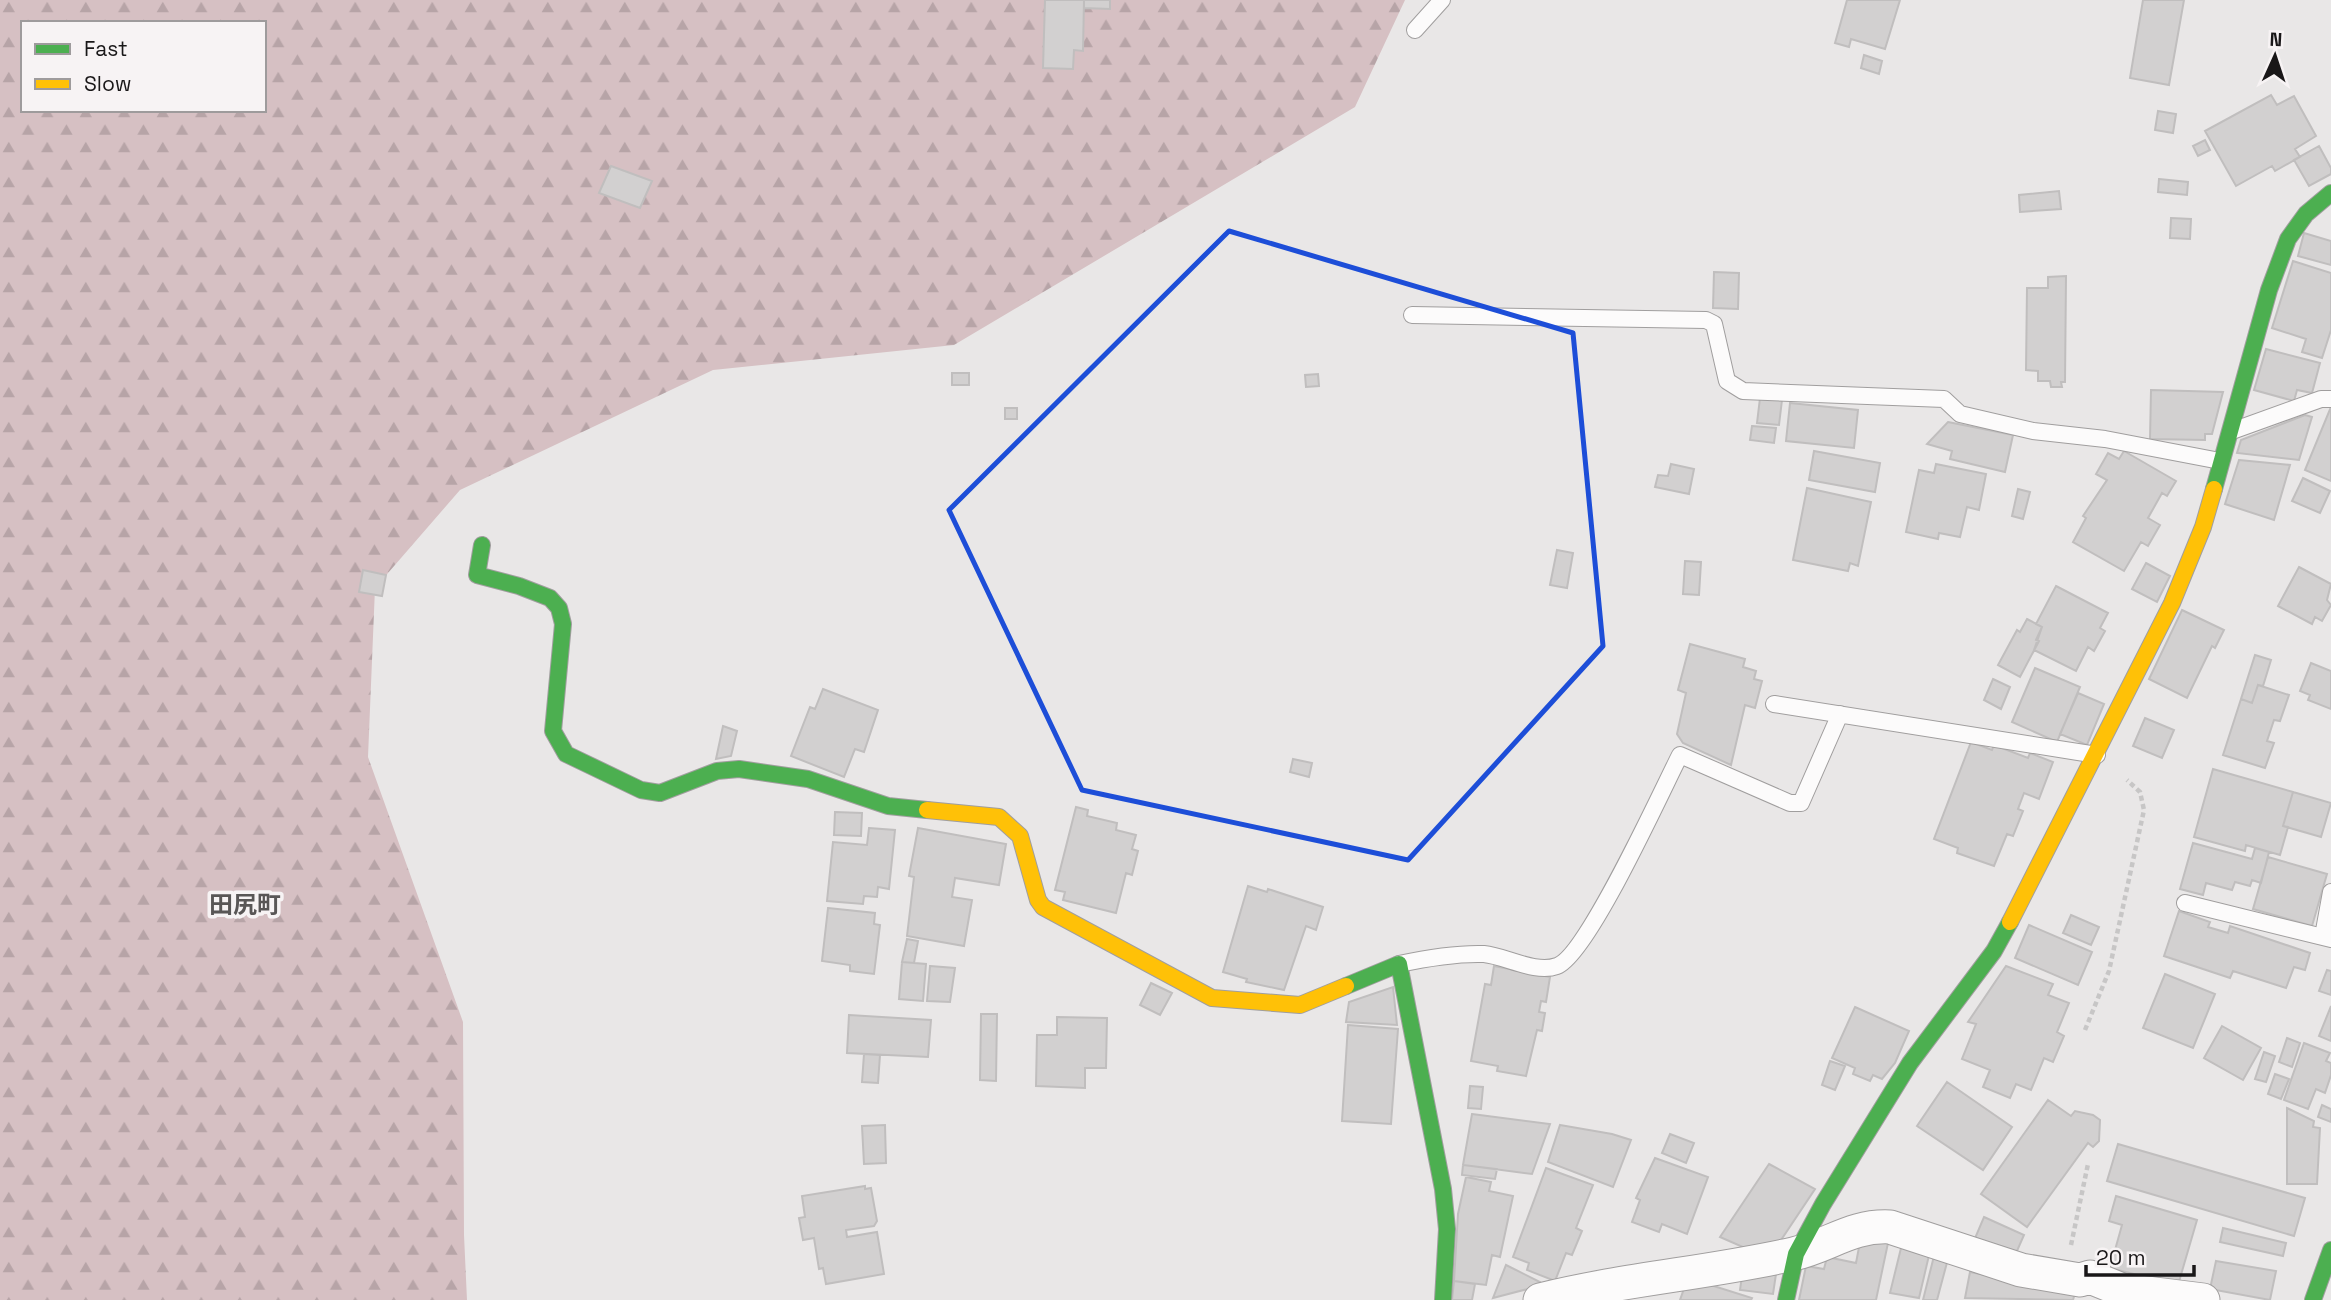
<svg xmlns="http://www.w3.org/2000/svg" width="2331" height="1300" viewBox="0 0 2331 1300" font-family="'Space Grotesk','Noto Sans JP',sans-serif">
  <defs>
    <pattern id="forest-firs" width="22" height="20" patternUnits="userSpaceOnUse" patternTransform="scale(1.75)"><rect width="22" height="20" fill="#d6c0c3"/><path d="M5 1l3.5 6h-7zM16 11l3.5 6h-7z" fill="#b7a4a7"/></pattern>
  </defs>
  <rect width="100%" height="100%" fill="#e9e7e7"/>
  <path fill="url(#forest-firs)" fill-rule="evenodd" d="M0 0H1405L1355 107 954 345 713 370 460 490 375 588 368 757 463 1022 464 1235 467 1300H0ZM23 23H264V110H23Z"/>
  <path fill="#d2d0d0" stroke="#c0bebe" stroke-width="2" d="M1045 0H1084L1083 51 1074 50 1073 69 1043 68Z
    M1084 0H1110V9L1084 8Z
    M1847 0H1900L1885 49 1851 39 1849 47 1835 43Z
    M2143 0H2184L2169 85 2130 78Z
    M1864 55 1882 61 1879 74 1861 68Z
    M2271 95 2277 105 2294 96 2316 136 2295 149 2300 157 2275 171 2272 166 2236 186 2205 131Z
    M2158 111 2176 114 2173 133 2155 130Z
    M2205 140 2210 150 2198 156 2193 146Z
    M2319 146 2331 168V174L2309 186 2294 160Z
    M611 166 652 181 640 208 599 193Z
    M2159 179 2188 182 2187 195 2158 192Z
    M2059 191 2061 209 2020 212 2019 195Z
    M2171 218 2191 219 2190 239 2170 238Z
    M2304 233 2331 241V265L2298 256Z
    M2293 261 2331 273V330L2322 358 2302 352 2306 339 2272 328Z
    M1714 272 1739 273 1738 309 1713 308Z
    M2066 276 2065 382H2061L2062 387H2051L2050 381H2038V371L2026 370 2027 288H2048V277Z
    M2266 349 2320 363 2312 393 2297 390 2294 401 2254 390Z
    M952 373H969V385H952Z
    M1318 374 1319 386 1306 387 1305 375Z
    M2151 390 2223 392 2212 434H2205V440L2150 439Z
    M1760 398 1782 400 1779 425 1757 423Z
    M1790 403 1858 410 1854 448 1786 441Z
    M2331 407V481L2305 470Z
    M1005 408H1017V419H1005Z
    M2305 415 2312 417 2299 460 2237 453 2241 440Z
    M1948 422 2013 435 2005 472 1950 459 1952 451 1927 444Z
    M1752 426 1776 428 1774 443 1750 440Z
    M1814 451 1880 463 1875 492 1809 480Z
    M2124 451 2176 481 2167 496 2162 493 2148 518 2160 525 2148 546 2141 542 2124 571 2073 542 2086 518 2083 516 2107 480 2096 474 2108 453 2119 459Z
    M2239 460 2290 465 2274 520 2225 504Z
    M1671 464 1694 469 1689 494 1655 487 1658 475 1668 476Z
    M1936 464 1986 474 1979 510 1967 507 1960 537 1939 533 1938 539 1906 532 1919 470 1934 473Z
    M2303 478 2330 491 2320 513 2292 501Z
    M1807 488 1871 502 1858 566 1850 563 1848 571 1793 560Z
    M2018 489 2030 492 2023 519 2012 516Z
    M1557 550 1573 553 1567 588 1550 585Z
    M1685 561 1701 562 1699 595 1683 594Z
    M2146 563 2170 576 2157 602 2132 589Z
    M2299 567 2331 584 2327 600 2331 605 2322 621 2315 617 2312 624 2278 606Z
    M363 570 386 575 382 596 359 592Z
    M2056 586 2108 613 2100 628 2105 631 2094 651 2088 647 2076 671 2034 650 2042 627 2036 624Z
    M2182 610 2224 630 2215 648 2212 646 2187 698 2149 679Z
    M2027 619 2042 627 2036 640 2039 641 2020 677 1998 665 2017 630 2020 632Z
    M1690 644 1745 659 1743 667 1756 671 1754 679 1762 681 1755 708 1745 705 1731 765 1683 743 1677 734 1686 693 1678 690Z
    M2255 655 2271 660 2263 686 2258 685 2252 703 2241 699Z
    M2311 663 2331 671V709L2308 700 2310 695 2300 691Z
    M2035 668 2080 687 2057 742 2012 722Z
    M1993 679 2010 687 2001 709 1984 700Z
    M2258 685 2289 695 2280 721 2274 720 2267 741 2274 743 2265 768 2223 755 2241 699 2252 703Z
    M823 689 878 710 864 752 855 749 844 777 791 756 810 707 815 709Z
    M2078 693 2104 704 2087 745 2060 734Z
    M2145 718 2174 730 2162 758 2133 746Z
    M723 726 737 731 731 756 716 759Z
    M1971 742 1992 750 1994 745 2028 758 2030 753 2053 762 2039 799 2024 793 2018 809 2023 811 2013 836 2007 834 1994 866 1957 853 1958 848 1934 839Z
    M1293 759 1312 763 1309 777 1290 772Z
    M2213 769 2293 792 2283 826 2288 827 2280 855 2246 845 2245 851 2194 837Z
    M2293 792 2331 803 2321 837 2283 826Z
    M1076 807 1088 810 1087 816 1117 823 1116 830 1136 835 1132 849 1138 851 1132 875 1126 873 1116 913 1063 900 1065 892 1055 890Z
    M835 812 862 813 861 836 834 835Z
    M869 828 895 830 889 889 878 887 877 897 864 896 863 904 827 901 833 842 867 845Z
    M918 828 1006 844 999 885 955 878 952 897 972 900 964 946 907 936 914 877 909 876Z
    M2193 843 2252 859 2255 848 2269 852 2261 883 2252 880 2250 886 2235 882 2232 890 2206 883 2203 895 2180 889Z
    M2268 857 2327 874 2312 926 2253 909Z
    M1248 886 1267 892 1268 889 1323 907 1316 930 1306 926 1284 990 1246 982 1247 979 1223 972Z
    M828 908 875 913 874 924 880 925 874 974 850 971V965L822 961Z
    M2179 911 2210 922 2208 927 2228 933 2230 926 2310 953 2305 970 2294 967 2286 988 2233 971 2230 978 2164 956Z
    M2071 915 2099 927 2091 945 2063 933Z
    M2029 925 2092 952 2078 985 2015 958Z
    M907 939 918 941 914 963 902 962Z
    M902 962 926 964 923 1001 899 999Z
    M930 966 955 968 950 1002 927 1001Z
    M1494 966 1550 977 1546 1002 1541 1001 1539 1012 1545 1013 1542 1031 1537 1030 1526 1076 1497 1071 1498 1066 1471 1061 1485 984 1491 985Z
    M2006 966 2053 984 2048 995 2069 1003 2057 1032 2064 1036 2053 1062 2044 1058 2031 1090 2016 1084 2010 1098 1983 1087 1990 1070 1962 1059 1976 1024 1968 1022Z
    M2327 970 2331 971V995L2319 991Z
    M2165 974 2215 994 2193 1048 2143 1028Z
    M1151 983 1172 993 1160 1015 1140 1005Z
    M1393 987 1397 1025 1346 1022 1349 1002Z
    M2331 1006V1041L2319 1036Z
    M1855 1007 1909 1031 1895 1063 1882 1079 1873 1075 1870 1081 1853 1074 1855 1068 1832 1058Z
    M981 1014H997L996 1081 980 1080Z
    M849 1015 931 1020 928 1057 847 1053Z
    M1057 1017 1107 1018 1106 1068H1085V1088L1036 1086 1037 1035H1057Z
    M1348 1025 1398 1029 1391 1124 1342 1121Z
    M2222 1026 2261 1048 2243 1080 2204 1058Z
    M2287 1038 2300 1043 2292 1067 2279 1062Z
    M2304 1043 2330 1053 2326 1061 2331 1063V1075L2325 1093 2316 1089 2308 1109 2284 1100Z
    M2264 1052 2275 1056 2266 1082 2255 1079Z
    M864 1054 880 1055 878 1083 862 1082Z
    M1830 1061 1845 1066 1835 1090 1822 1085Z
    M2275 1074 2289 1079 2281 1099 2268 1094Z
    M1947 1082 2012 1127 1983 1170 1917 1126Z
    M1470 1086 1483 1087 1481 1109 1468 1108Z
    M2048 1100 2071 1116 2075 1111 2093 1115 2100 1120 2099 1141 2093 1147 2088 1143 2027 1227 1981 1194Z
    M2322 1105 2331 1109V1122L2318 1117Z
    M2287 1108 2314 1121 2313 1127 2320 1128 2317 1184H2287Z
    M1472 1114 1550 1124 1532 1174 1463 1165Z
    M885 1125 886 1163 864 1164 862 1126Z
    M1560 1125 1612 1134 1631 1140 1613 1187 1548 1162Z
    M1670 1134 1694 1143 1686 1163 1662 1153Z
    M2118 1144 2305 1198 2294 1236 2107 1181Z
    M1655 1158 1708 1177 1687 1234 1662 1224 1659 1232 1632 1222 1640 1200 1636 1198Z
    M1769 1164 1815 1189 1779 1243 1745 1248 1720 1237Z
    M1463 1165 1497 1169 1495 1179 1462 1175Z
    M1546 1168 1593 1185 1576 1228 1582 1231 1572 1255 1566 1253 1555 1281 1527 1270 1529 1263 1513 1257Z
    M1466 1177 1491 1182 1489 1191 1513 1196 1500 1257 1492 1255 1486 1285 1454 1281 1458 1214Z
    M865 1186V1189L871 1188 877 1221 874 1226 846 1230 847 1237 877 1232 884 1274 826 1284 823 1268 819 1269 814 1238 803 1240 799 1218 805 1217 802 1196Z
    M2116 1196 2197 1220 2178 1285 2110 1268 2122 1225 2109 1221Z
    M1984 1217 2024 1235 2013 1260 1973 1243Z
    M2223 1228 2286 1243 2283 1256 2220 1242Z
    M1861 1237 1888 1243 1876 1300H1799L1806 1266 1824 1269 1827 1257 1856 1263Z
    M1902 1244 1930 1251 1919 1298 1890 1293Z
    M1935 1252 1949 1255 1937 1300H1923Z
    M2216 1261 2276 1271 2270 1300 2210 1289Z
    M1506 1265 1540 1282 1539 1286 1493 1298Z
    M1743 1269 1776 1274 1773 1294 1740 1290Z
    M1970 1272 2075 1293 2073 1300 1965 1298Z
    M1454 1281 1475 1284 1472 1300H1452Z
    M1701 1282 1752 1298 1751 1300H1680L1686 1283Z"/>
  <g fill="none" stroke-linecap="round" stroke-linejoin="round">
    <defs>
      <path id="lane" d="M1415 30 1442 0
        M1412 315 1706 320 1714 324 1727 381 1743 391 1944 399 1960 414 2033 431 2105 439 2220 461
        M2232 431 2321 399H2331
        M1774 704 2097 755
        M2185 903 2331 939
        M2323 936 2331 892
        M1399 964C1427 958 1455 953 1484 954 1506 956 1535 974 1557 966 1587 956 1662 790 1680 755L1790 803H1801L1840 714"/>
      <path id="street" d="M1540 1300C1624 1279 1709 1273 1793 1254 1829 1246 1851 1225 1890 1227L2021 1270 2080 1280 2090 1277 2122 1290 2203 1300"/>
      <path id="fast" d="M2214 489 2269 290 2288 239 2306 214 2331 193
        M482 545 477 575 519 586 550 598 559 608 563 624 553 731 566 754 641 790 660 793 717 771 739 769 808 779 888 806 927 810
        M1346 986 1399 964 1443 1189 1447 1229 1443 1300
        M1786 1300 1796 1254 1823 1204 1910 1063 1994 951 2010 922
        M2313 1300 2331 1250"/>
      <path id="slow" d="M927 810 999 817 1020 836 1038 900 1043 907 1212 998 1300 1005 1346 986
        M2010 922 2172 603 2203 527 2214 489"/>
    </defs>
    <use href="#lane" stroke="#a09e9e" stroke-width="18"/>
    <use href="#street" stroke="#a09e9e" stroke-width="35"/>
    <use href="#fast" stroke="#a09e9e" stroke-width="18"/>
    <use href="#slow" stroke="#a09e9e" stroke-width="18"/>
    <path stroke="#c7c6c6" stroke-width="4.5" stroke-dasharray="5 3.5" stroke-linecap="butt" d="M2085 1030 2109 971 2144 810 2140 792 2127 780
      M2071 1245 2088 1164"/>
    <use href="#lane" stroke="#fcfbfb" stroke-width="16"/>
    <use href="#street" stroke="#fcfbfb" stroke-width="33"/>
    <use href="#fast" stroke="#4caf50" stroke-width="16"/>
    <use href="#slow" stroke="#ffc107" stroke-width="16"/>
  </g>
  <path fill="none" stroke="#1d4ed8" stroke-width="5" stroke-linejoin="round" d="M1229 231 1573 333 1603 646 1408 860 1082 790 949 510Z"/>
  <g text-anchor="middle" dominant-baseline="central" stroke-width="7" stroke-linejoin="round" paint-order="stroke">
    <g font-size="24" font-weight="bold" fill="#595656" stroke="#f7f3f4">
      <text x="245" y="904">田尻町</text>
    </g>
  </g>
  <rect x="21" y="21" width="245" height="91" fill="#f7f3f4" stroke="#9e9b9c" stroke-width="2"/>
  <rect x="35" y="44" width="35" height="10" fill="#4caf50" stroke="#9e9b9c" stroke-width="2"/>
  <text x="84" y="56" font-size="21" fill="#191718">Fast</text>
  <rect x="35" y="79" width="35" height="10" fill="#ffc107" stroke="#9e9b9c" stroke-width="2"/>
  <text x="84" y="91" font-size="21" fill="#191718">Slow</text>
  <g transform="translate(2275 56) rotate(3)" stroke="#f7f3f4" stroke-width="5" paint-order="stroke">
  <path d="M0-5L12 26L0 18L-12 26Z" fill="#191718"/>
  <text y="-10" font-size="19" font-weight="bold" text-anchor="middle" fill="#191718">N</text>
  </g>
  <path d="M2086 1265v10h108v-10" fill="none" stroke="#191718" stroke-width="3.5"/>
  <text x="2096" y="1265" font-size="21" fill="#191718" stroke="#f7f3f4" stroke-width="5" paint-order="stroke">20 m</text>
</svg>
